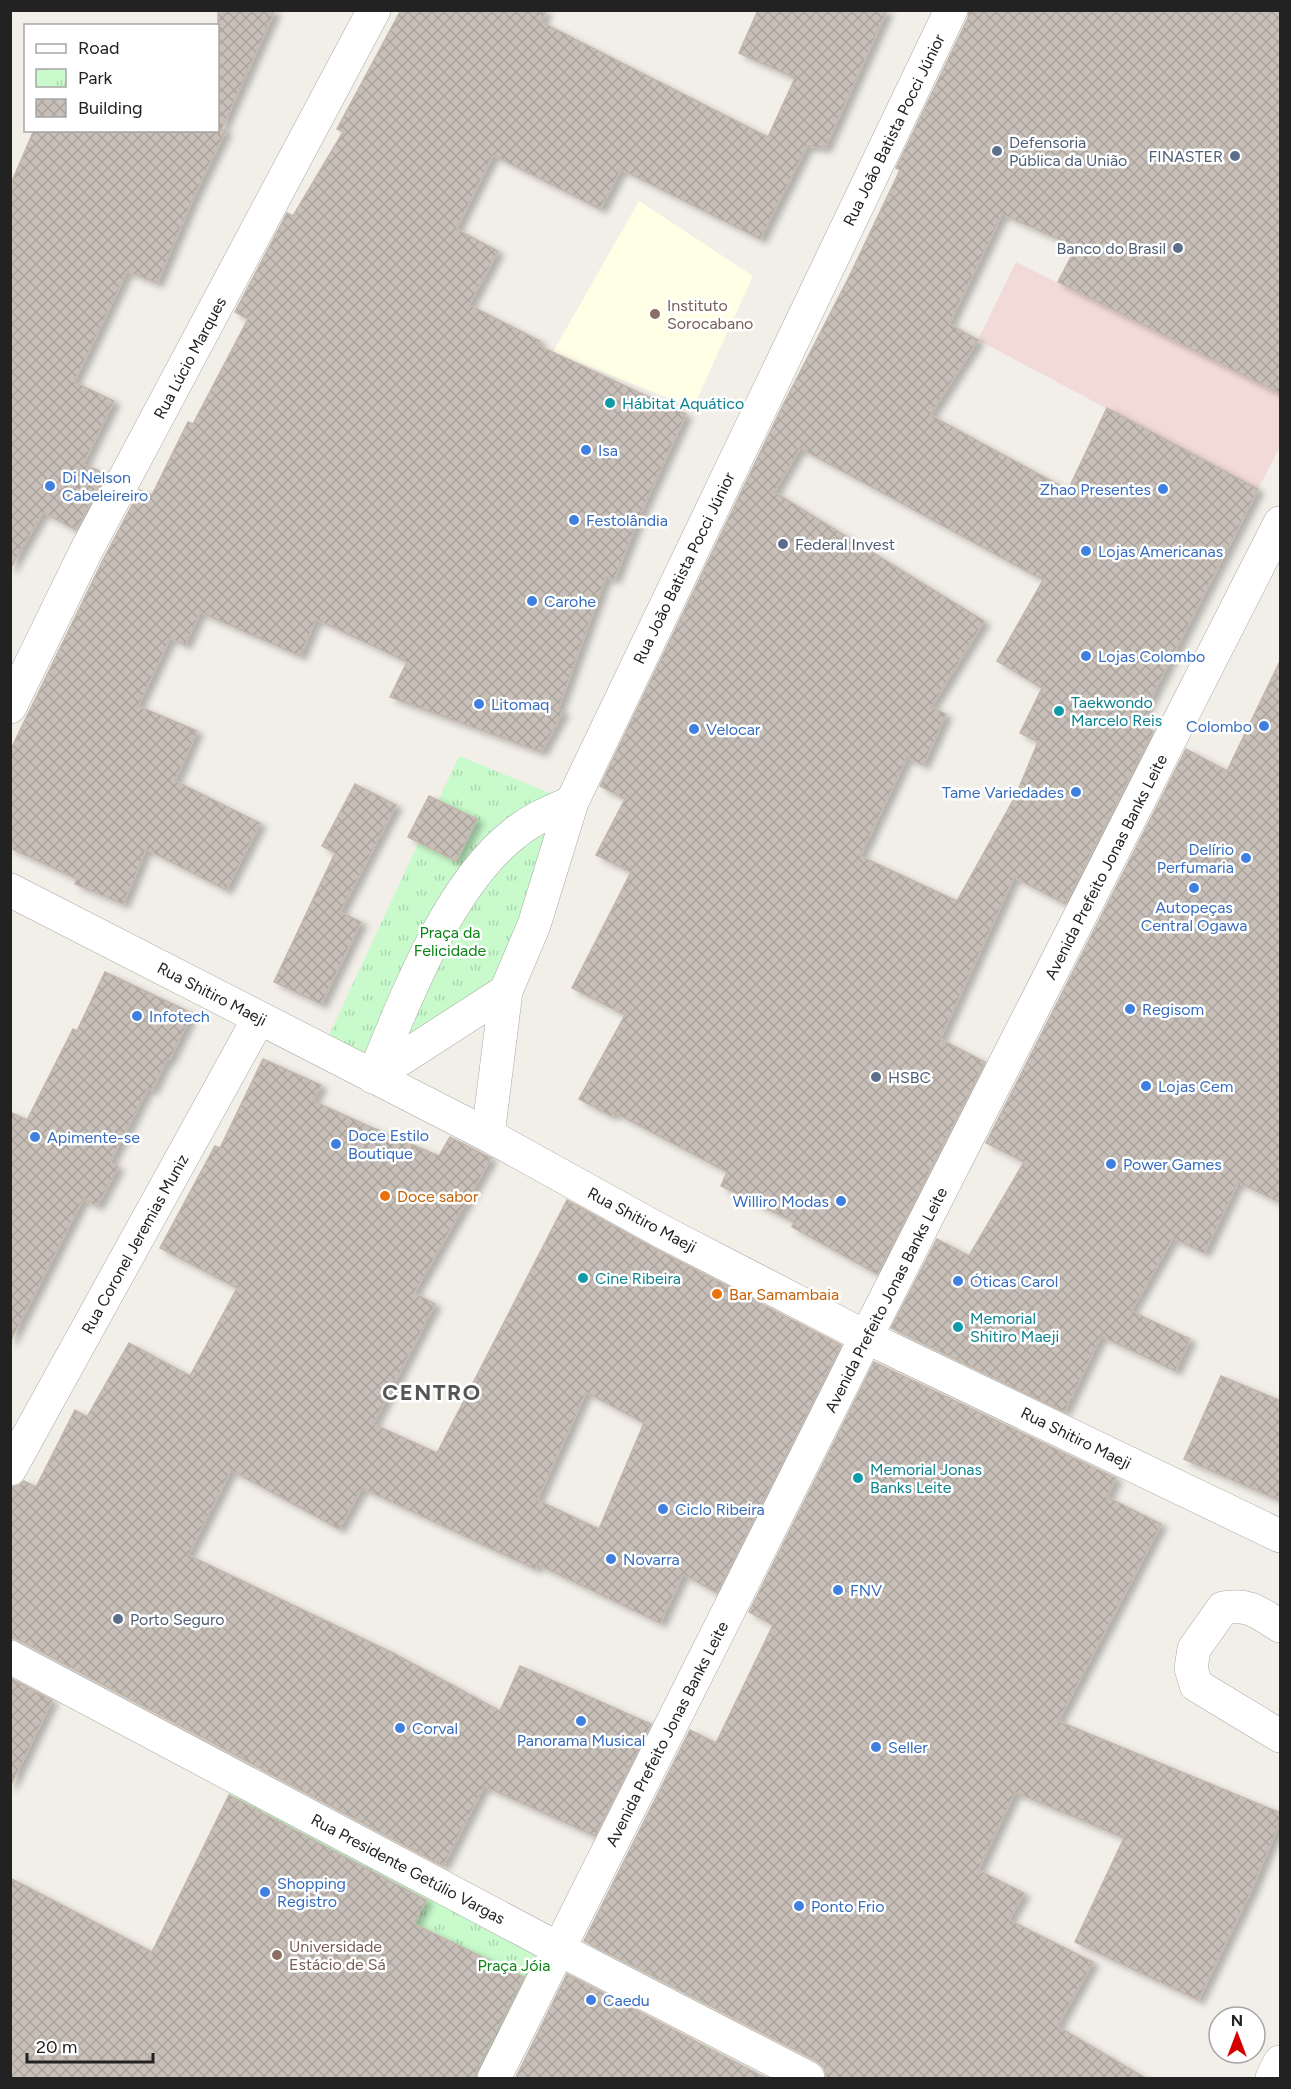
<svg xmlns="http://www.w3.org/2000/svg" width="1291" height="2089" viewBox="0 0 1291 2089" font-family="Figtree,sans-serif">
  <defs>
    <pattern id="park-tufts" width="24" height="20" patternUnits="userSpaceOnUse" patternTransform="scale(1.5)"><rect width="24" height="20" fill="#c8facc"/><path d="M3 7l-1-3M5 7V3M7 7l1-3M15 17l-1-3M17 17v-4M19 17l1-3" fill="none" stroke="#acd6af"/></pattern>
    <pattern id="building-cross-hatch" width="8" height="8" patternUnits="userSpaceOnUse" patternTransform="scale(1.5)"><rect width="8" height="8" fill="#c7bfb8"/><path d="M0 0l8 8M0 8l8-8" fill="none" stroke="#aba49e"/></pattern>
    <filter id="shadow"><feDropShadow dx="6" dy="4" stdDeviation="3" flood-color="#0004"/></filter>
  </defs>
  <rect width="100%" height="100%" fill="#f2efe9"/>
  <path fill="#f2dad9" d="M1016 262 1280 394V447L1258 489 978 340Z"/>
  <path fill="#ffffe5" d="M639 201 753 276 693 408 553 352Z"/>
  <path fill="url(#park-tufts)" d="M459 756 572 802 506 991 373 1077 322 1050Z
    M236 1778 559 1949 494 2078H426L482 1957 214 1826Z"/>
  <path fill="url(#building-cross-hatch)" stroke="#c4b6ab" stroke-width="1.5" fill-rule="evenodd" filter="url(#shadow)" d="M218 10H275L221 130H226L194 196 157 283 127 271 74 382 114 401 83 464 106 474 76 530 43 512 10 569V186L34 130H218Z
    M401 10H546L541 22 768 137 795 78 739 53 758 10H887L825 148 807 146 760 239 621 169 600 209 493 155 456 229 498 251 469 305 540 341 537 345 686 414 641 512 614 580 606 576 558 709 563 712 541 752 390 697 407 662 316 619 300 656 200 612 185 645 170 638 138 706 197 731 175 781 260 823 226 890 146 849 123 904 75 884 77 879 10 848V751L103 560 140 490 152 495 188 422 193 424 248 319 235 312 287 213 293 216 343 132 337 129Z
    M969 10H1281V394L1058 282 1076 247 1002 214 949 324 978 340 930 415 1068 490 1107 408 1258 489 1138 723 1153 731 1065 904 1014 877 940 1039 985 1062 877 1274 792 1227 794 1222 721 1186 727 1172 614 1112 611 1116 579 1099 625 1015 572 988 631 872 596 855 625 799 600 786 782 407 849 277 900 170 896 168 968 18ZM800 448 1043 580 997 661 1042 688 1020 733 1038 742 1016 795 957 901 860 856 907 757 923 765 946 714 931 707 984 621 774 492Z
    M1281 659V1203L1238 1182 1204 1253 1173 1238 1131 1311 1190 1339 1175 1371 1101 1336 1064 1412 891 1328 937 1239 969 1256 1024 1162 986 1143 1186 749 1227 771Z
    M355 784 396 805 340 912 361 922 321 1004 274 982 335 853 322 846Z
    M429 796 477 819 456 861 408 837Z
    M105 972 192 1013 169 1060 167 1059 152 1090 148 1088 110 1162 118 1167 97 1206 83 1199 10 1342V1112L27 1120 73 1029 77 1031Z
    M263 1059 321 1085 313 1101 366 1125 439 1156 450 1137 491 1158 414 1293 435 1304 373 1424 437 1453 567 1200 652 1247 841 1345 717 1593 683 1574 660 1623 537 1564 535 1569 362 1488 339 1529 231 1470 188 1555 393 1653 500 1711 520 1666 651 1724 595 1836 484 1786 443 1866 19 1640 10 1638V1488L19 1485 24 1481 36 1487 75 1410 87 1417 129 1343 190 1376 237 1288 160 1248 215 1146 220 1148ZM586 1392 644 1423 599 1529 537 1500Z
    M874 1362 1116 1478 1107 1497 1161 1524 1058 1721 1281 1813V1819L1251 1891 1198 2000 1075 1942 1124 1838 1015 1792 978 1870 1024 1893 1009 1920 1093 1962 1057 2026 1147 2079H827L824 2068 817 2061 584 1941 690 1730 716 1743 773 1625 749 1612Z
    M1221 1376 1281 1401V1501L1184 1459Z
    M10 1678 52 1700 10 1787Z
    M229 1795 426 1900 414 1924 524 1977 477 2070 475 2079H10V1878L152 1952Z
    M567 1974 768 2079H515Z"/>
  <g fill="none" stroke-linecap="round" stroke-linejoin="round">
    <defs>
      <path id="minor" d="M10 707 86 551 374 10
        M10 890 488 1135 661 1231 866 1337 1280 1536
        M373 1077 506 991 534 925 572 802 951 10
        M373 1077C405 1000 448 885 515 833 532 819 552 811 572 802
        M488 1135 506 991
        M10 1469 259 1018
        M1280 1626C1259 1613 1249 1603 1223 1608L1194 1649 1191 1668 1196 1685 1280 1736
        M10 1657 559 1949 808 2078
        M494 2078 866 1337 1280 523
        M1272 2078 1280 2062"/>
    </defs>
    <use href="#minor" stroke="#a9a9a9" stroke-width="34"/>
    <use href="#minor" stroke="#fff" stroke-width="33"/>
  </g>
  <g fill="#5c6f8a" stroke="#fff" stroke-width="2">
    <circle cx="997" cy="151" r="6"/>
    <circle cx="1235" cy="156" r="6"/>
    <circle cx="1178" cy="248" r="6"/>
    <circle cx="783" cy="544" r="6"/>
    <circle cx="876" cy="1077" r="6"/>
    <circle cx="118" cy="1619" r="6"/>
  </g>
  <g fill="#8d6e63" stroke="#fff" stroke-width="2">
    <circle cx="655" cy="314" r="6"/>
    <circle cx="277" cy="1955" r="6"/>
  </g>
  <g fill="#0f9aa8" stroke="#fff" stroke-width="2">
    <circle cx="610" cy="403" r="6"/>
    <circle cx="1059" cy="711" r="6"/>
    <circle cx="583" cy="1278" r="6"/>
    <circle cx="958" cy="1327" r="6"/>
    <circle cx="858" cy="1478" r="6"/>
  </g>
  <g fill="#3f7fe0" stroke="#fff" stroke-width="2">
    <circle cx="586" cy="450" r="6"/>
    <circle cx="50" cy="486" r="6"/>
    <circle cx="1163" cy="489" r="6"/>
    <circle cx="574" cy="520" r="6"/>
    <circle cx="1086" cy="551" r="6"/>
    <circle cx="532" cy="601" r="6"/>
    <circle cx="1086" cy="656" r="6"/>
    <circle cx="479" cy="704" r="6"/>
    <circle cx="1264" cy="726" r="6"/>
    <circle cx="694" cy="729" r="6"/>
    <circle cx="1076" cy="792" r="6"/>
    <circle cx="1246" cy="858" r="6"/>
    <circle cx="1194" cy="888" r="6"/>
    <circle cx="1130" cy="1009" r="6"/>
    <circle cx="137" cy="1016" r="6"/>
    <circle cx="1146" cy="1086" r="6"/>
    <circle cx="35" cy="1137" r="6"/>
    <circle cx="336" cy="1144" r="6"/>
    <circle cx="1111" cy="1164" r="6"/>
    <circle cx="841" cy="1201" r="6"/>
    <circle cx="958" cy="1281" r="6"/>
    <circle cx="663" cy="1509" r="6"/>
    <circle cx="611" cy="1559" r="6"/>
    <circle cx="838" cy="1590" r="6"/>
    <circle cx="581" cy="1721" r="6"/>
    <circle cx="400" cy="1728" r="6"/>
    <circle cx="876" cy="1747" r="6"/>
    <circle cx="265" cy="1892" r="6"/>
    <circle cx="799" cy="1906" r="6"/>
    <circle cx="591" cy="2000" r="6"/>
  </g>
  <g fill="#e8710a" stroke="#fff" stroke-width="2">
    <circle cx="385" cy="1196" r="6"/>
    <circle cx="717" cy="1294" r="6"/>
  </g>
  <g text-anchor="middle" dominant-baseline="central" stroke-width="5" stroke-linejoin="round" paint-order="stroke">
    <g font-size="16" fill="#222" stroke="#fff">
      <text transform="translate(894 130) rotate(-64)">Rua João Batista Pocci Júnior</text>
      <text transform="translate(190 358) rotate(-62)">Rua Lúcio Marques</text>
      <text transform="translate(684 568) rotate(-64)">Rua João Batista Pocci Júnior</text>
      <text transform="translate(1106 867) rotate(-63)">Avenida Prefeito Jonas Banks Leite</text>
      <text transform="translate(212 994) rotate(27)">Rua Shitiro Maeji</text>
      <text transform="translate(642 1220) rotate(28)">Rua Shitiro Maeji</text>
      <text transform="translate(135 1244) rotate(-61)">Rua Coronel Jeremias Muniz</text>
      <text transform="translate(886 1300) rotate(-63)">Avenida Prefeito Jonas Banks Leite</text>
      <text transform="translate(1076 1438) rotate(26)">Rua Shitiro Maeji</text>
      <text transform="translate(667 1734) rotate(-63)">Avenida Prefeito Jonas Banks Leite</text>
      <text transform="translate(408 1869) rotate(28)">Rua Presidente Getúlio Vargas</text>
    </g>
    <g font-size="16" fill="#4e5e75" stroke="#fff" text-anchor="start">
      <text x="1009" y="142">Defensoria<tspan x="1009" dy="18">Pública da União</tspan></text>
      <text x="1223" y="156" text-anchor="end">FINASTER</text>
      <text x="1166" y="248" text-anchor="end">Banco do Brasil</text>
      <text x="795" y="544">Federal Invest</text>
      <text x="888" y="1077">HSBC</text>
      <text x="130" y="1619">Porto Seguro</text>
    </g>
    <g font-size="16" fill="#785e54" stroke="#fff" text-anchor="start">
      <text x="667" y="305">Instituto<tspan x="667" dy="18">Sorocabano</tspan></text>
      <text x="289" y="1946">Universidade<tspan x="289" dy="18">Estácio de Sá</tspan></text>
    </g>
    <g font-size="16" fill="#0d838f" stroke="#fff" text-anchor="start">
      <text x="622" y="403">Hábitat Aquático</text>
      <text x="1071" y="702">Taekwondo<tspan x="1071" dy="18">Marcelo Reis</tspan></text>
      <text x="595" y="1278">Cine Ribeira</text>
      <text x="970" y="1318">Memorial<tspan x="970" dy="18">Shitiro Maeji</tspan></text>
      <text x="870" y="1469">Memorial Jonas<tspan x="870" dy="18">Banks Leite</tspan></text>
    </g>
    <g font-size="16" fill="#366cbe" stroke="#fff" text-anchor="start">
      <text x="598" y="450">Isa</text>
      <text x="62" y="477">Di Nelson<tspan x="62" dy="18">Cabeleireiro</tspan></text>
      <text x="1151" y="489" text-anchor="end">Zhao Presentes</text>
      <text x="586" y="520">Festolândia</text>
      <text x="1098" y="551">Lojas Americanas</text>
      <text x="544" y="601">Carohe</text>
      <text x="1098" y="656">Lojas Colombo</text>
      <text x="491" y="704">Litomaq</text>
      <text x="1252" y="726" text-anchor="end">Colombo</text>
      <text x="706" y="729">Velocar</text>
      <text x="1064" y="792" text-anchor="end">Tame Variedades</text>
      <text x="1234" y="849" text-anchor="end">Delírio<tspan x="1234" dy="18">Perfumaria</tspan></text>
      <text x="1194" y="907" text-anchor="middle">Autopeças<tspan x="1194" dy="18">Central Ogawa</tspan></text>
      <text x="1142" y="1009">Regisom</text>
      <text x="149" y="1016">Infotech</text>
      <text x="1158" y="1086">Lojas Cem</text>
      <text x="348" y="1135">Doce Estilo<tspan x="348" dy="18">Boutique</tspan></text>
      <text x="47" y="1137">Apimente-se</text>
      <text x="1123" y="1164">Power Games</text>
      <text x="829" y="1201" text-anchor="end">Williro Modas</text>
      <text x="970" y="1281">Óticas Carol</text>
      <text x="675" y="1509">Ciclo Ribeira</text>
      <text x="623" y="1559">Novarra</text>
      <text x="850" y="1590">FNV</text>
      <text x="412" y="1728">Corval</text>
      <text x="581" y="1740" text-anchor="middle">Panorama Musical</text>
      <text x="888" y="1747">Seller</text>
      <text x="277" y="1883">Shopping<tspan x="277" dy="18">Registro</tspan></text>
      <text x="811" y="1906">Ponto Frio</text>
      <text x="603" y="2000">Caedu</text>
    </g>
    <g font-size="16" fill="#0c8416" stroke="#fff">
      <text x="450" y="932">Praça da<tspan x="450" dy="18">Felicidade</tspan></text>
      <text x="514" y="1965">Praça Jóia</text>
    </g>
    <g font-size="16" fill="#c56008" stroke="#fff" text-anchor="start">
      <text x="397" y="1196">Doce sabor</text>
      <text x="729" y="1294">Bar Samambaia</text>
    </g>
    <g font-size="22" font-weight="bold" letter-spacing="1.5" fill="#555" stroke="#fff">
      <text x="432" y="1392">CENTRO</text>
    </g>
  </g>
  <rect width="1291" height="2089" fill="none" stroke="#222222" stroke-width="24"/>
  <rect x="24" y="24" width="195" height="108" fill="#ffffff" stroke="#a7a7a7" stroke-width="1.5"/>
  <rect x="36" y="44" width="30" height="9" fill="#ffffff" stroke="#a7a7a7" stroke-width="1.5"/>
  <text x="78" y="54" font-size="18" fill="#222222">Road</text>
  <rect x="36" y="69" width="30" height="18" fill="url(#park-tufts)" stroke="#a7a7a7" stroke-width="1.5"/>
  <text x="78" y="84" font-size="18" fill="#222222">Park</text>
  <rect x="36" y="99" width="30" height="18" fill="url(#building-cross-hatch)" stroke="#a7a7a7" stroke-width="1.5"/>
  <text x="78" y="114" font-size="18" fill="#222222">Building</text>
  <g transform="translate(1237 2035)"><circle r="28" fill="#ffffff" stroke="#a7a7a7" stroke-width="1.5"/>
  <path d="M0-4.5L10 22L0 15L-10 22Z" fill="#d40000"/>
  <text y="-9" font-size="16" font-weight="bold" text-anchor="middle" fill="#222222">N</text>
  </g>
  <path d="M27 2053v9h126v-9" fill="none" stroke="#222222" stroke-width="3"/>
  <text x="36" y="2053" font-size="18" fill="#222222" stroke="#ffffff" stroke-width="4.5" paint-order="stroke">20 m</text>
</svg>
